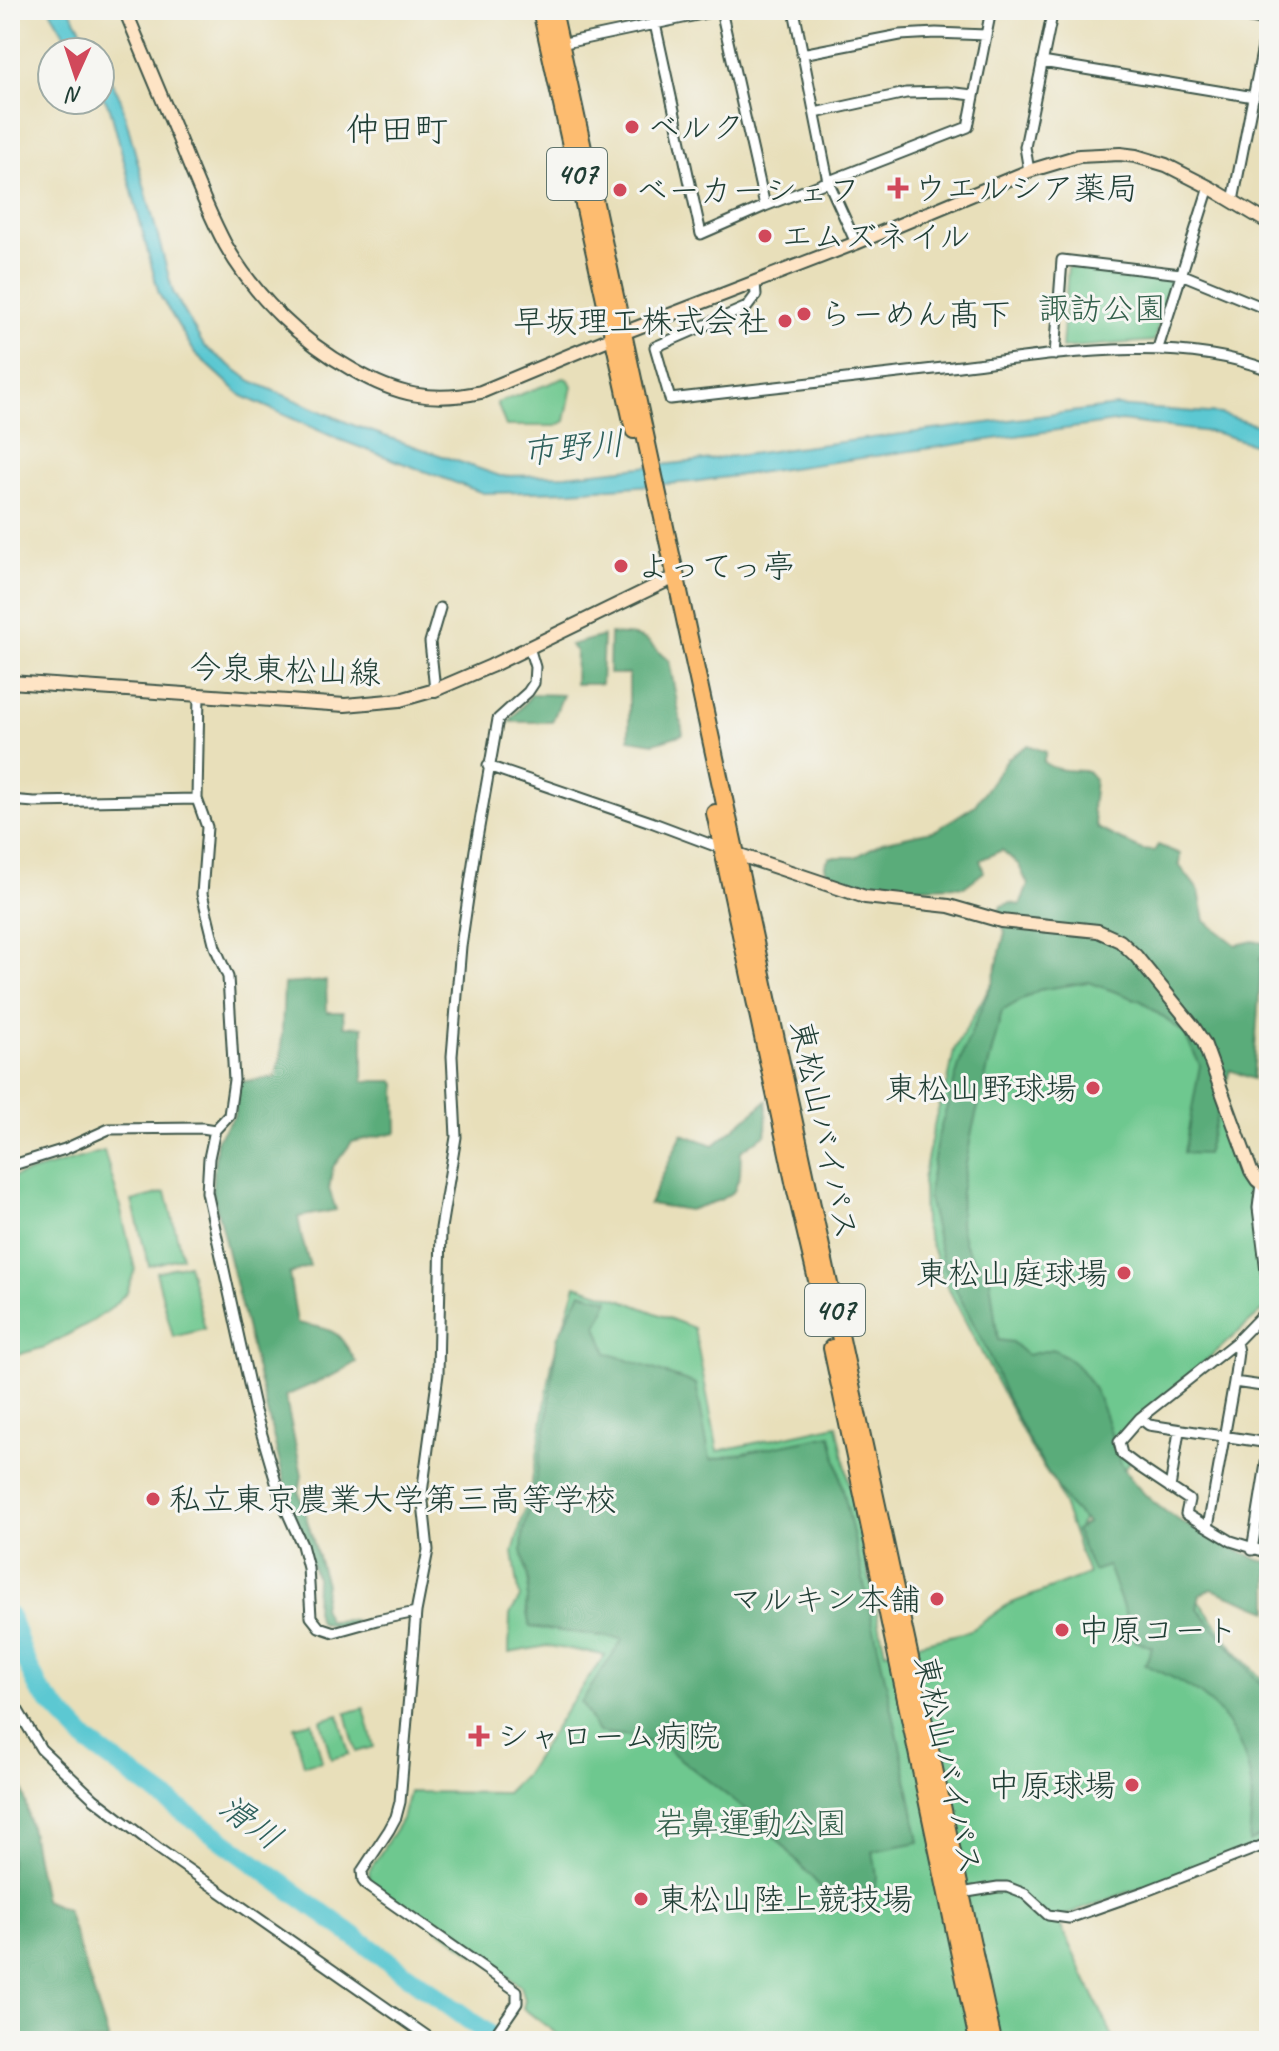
<svg xmlns="http://www.w3.org/2000/svg" width="1279" height="2051" viewBox="0 0 1279 2051" font-family="Caveat,'Klee One',sans-serif">
  <rect width="100%" height="100%" fill="#f6f6f2"/>
  <filter id="ink" filterUnits="userSpaceOnUse"><feTurbulence type="fractalNoise" baseFrequency=".0125" numOctaves="2"/><feDisplacementMap in="SourceGraphic" scale="16" xChannelSelector="R" yChannelSelector="G"/><feConvolveMatrix kernelMatrix="1 2 1 2 8 2 1 2 1" color-interpolation-filters="sRGB"/></filter>
  <filter id="wash" filterUnits="userSpaceOnUse"><feTurbulence type="fractalNoise" baseFrequency=".006" numOctaves="4" result="noise"/><feDisplacementMap in="SourceGraphic" scale="32" xChannelSelector="R" yChannelSelector="G"/><feGaussianBlur stdDeviation="1.8" result="paint"/><feColorMatrix in="noise" values="0 0 0 0 0 0 0 0 0 0 0 0 0 0 0 0 0 1.4 0 .05"/><feComposite in="paint" operator="in"/></filter>
  <g filter="url(#wash)">
    <rect width="100%" height="100%" fill="#e8dfba"/>
    <path fill="#6ec88f" stroke="#468262" stroke-width="2" d="M1068 267 1172 277 1154 341 1062 348Z
      M564 378 569 380 572 386 565 421 556 426H506L497 403Z
      M1006 932 1099 942 1190 1033 1209 1073 1244 1170 1267 1307 1116 1439 1130 1462 1079 1526 1093 1540 1194 1594 1235 1650 1269 1687V1840L1061 1917 1060 1925 1115 2041H566L523 2008 525 2000 521 1986 375 1886 370 1880 369 1871 402 1819 409 1792 506 1793 526 1773 568 1707 605 1655 547 1646 509 1653 510 1614 520 1598 513 1552 527 1502 537 1456 552 1362 576 1285 622 1300 694 1328 718 1451 837 1425 885 1652 962 1633 973 1629 1007 1605 1088 1574 1056 1485 1034 1454 942 1276 924 1224 923 1179 936 1116 948 1082 954 1050 993 981Z
      M104 1151 118 1198 135 1269 127 1292 109 1310 91 1322 45 1347 10 1357V1178Z
      M166 1192 182 1257 149 1266 132 1201Z
      M188 1264 205 1329 173 1337 156 1272Z
      M364 1708 374 1747 356 1752 346 1713Z
      M339 1715 349 1754 331 1759 321 1720Z
      M312 1722 322 1761 304 1765 294 1726Z"/>
    <path fill="#5aac7a" stroke="#3c7457" stroke-width="2" d="M610 634C622 635 639 634 649 642 656 649 660 655 669 660L683 734 654 743 629 739V674H609Z
      M603 636 601 684H575L576 651 570 645Z
      M532 694 563 695 552 722H509Z
      M1028 745 1046 752 1043 762C1057 772 1071 770 1088 771L1095 779 1092 809 1097 828 1142 850 1154 851 1158 845 1180 854 1179 865 1199 891 1205 921 1236 945 1253 941 1263 943 1265 951 1260 958 1261 968 1253 1079 1230 1070 1206 1154 1184 1153 1200 1065 1184 1033 1141 1001 1088 982 1039 990 1002 1011 972 1131 961 1192 960 1223 964 1243 973 1259 986 1268 990 1279 998 1340 1012 1342 1027 1355 1053 1349C1058 1352 1064 1355 1069 1359 1089 1373 1102 1404 1109 1427 1115 1445 1115 1455 1126 1472 1156 1517 1211 1537 1258 1560L1269 1562V1611L1212 1589 1200 1594 1197 1607 1267 1692 1268 1833 1249 1842C1250 1823 1253 1804 1251 1785 1248 1753 1227 1713 1200 1694 1184 1682 1163 1673 1145 1665L1152 1647 1135 1641 1108 1566 1093 1571 1075 1530 1087 1523 1068 1504 1032 1447 1007 1398 983 1342 944 1267 928 1197 937 1140 963 1052 993 981 1005 932 998 912 1001 906 1010 903 1020 905 1028 885 1019 865 1002 850 980 860 984 872 964 887C951 885 939 887 926 887 892 888 858 885 826 876L825 864 830 857H856L882 842 936 830 975 805 1008 758Z
      M326 981 327 1012H343L344 1026 363 1027V1081H393L396 1084 397 1132 352 1142 333 1167 329 1189 336 1210 298 1217 302 1239 310 1266 289 1274 297 1323C336 1331 336 1327 356 1362L338 1373 285 1396 302 1475 299 1493 326 1584 322 1607 328 1621 355 1620V1624C342 1627 332 1628 319 1622L315 1611 316 1577 287 1492 212 1189 217 1139 234 1116 239 1082 276 1077 281 1057 284 984Z
      M767 1101 766 1134 741 1151 740 1175 734 1191 720 1200 689 1210 649 1204 682 1134 714 1145Z
      M581 1292 609 1300 597 1326 607 1353 696 1384 710 1460 831 1435 903 1759 919 1842 873 1851 877 1876 874 1899C854 1905 841 1921 823 1899L824 1891 780 1842 751 1814 666 1748 631 1736 598 1732 581 1702 623 1639 530 1627 526 1608 529 1583 522 1550 523 1532 532 1499 548 1415 557 1338Z
      M10 1738 21 1779 44 1900 67 1910 109 2041H10Z"/>
    <path fill="#5cc8d2" stroke="#3e8283" stroke-width="2" d="M50 10H70L94 52H75Z
      M100 63 120 97 173 292 204 346 251 381 353 425 500 476 566 475 689 462 1116 406 1221 414 1269 429V449L1217 433 1121 421 692 482 571 491 483 493 338 439 242 396 195 353 159 294 110 108 100 92Z"/>
    <g fill="none" stroke-linecap="round" stroke-linejoin="round">
      <path stroke="#5cc8d2" stroke-width="20" d="M10 1617 23 1655 40 1691 89 1743 498 2041"/>
    </g>
  </g>
  <g filter="url(#ink)">
    <g fill="none" stroke-linecap="round" stroke-linejoin="round">
      <defs>
        <path id="street" d="M652 10 701 234 765 206 968 127 991 10
          M721 10 765 206
          M794 10 828 181 856 243
          M1201 10 1269 21
          M560 44 721 10
          M802 54 900 35 936 33 986 35
          M1042 62 1254 97
          M815 113 906 93 947 92 973 95
          M1029 171 1025 147 1053 10
          M1233 201 1268 21
          M755 283 756 295 747 307 655 347 670 399C761 389 852 378 943 368 1046 356 1170 332 1269 370
          M1158 348 1209 187
          M1055 355 1062 260 1181 274 1269 310
          M435 690 430 642 440 608
          M199 694 197 799 207 827 202 894 215 947 228 977 234 1080 229 1115 215 1130 209 1158 207 1192 255 1411 280 1496 302 1545 308 1568 311 1617 319 1627 334 1632 377 1620 416 1612
          M488 766 651 822 723 849
          M10 800 34 802 197 799
          M10 1166 65 1149 109 1129 202 1128 215 1130
          M1261 1184 1258 1208 1269 1296
          M1269 1308 1236 1342 1140 1418 1119 1442 1122 1454 1138 1466 1189 1500 1186 1514 1231 1541 1269 1553
          M1234 1382 1269 1387
          M1140 1418 1149 1425 1269 1443
          M1170 1488 1179 1431
          M1208 1527 1234 1382 1238 1352 1236 1342
          M1252 1550 1269 1445
          M10 1697 41 1749 94 1799 159 1849 434 2041
          M961 1893 998 1887H1007L1025 1894 1048 1915 1069 1918 1146 1891 1269 1843
          M491 2041 517 2003V1991L367 1886 363 1881 362 1871 389 1830 396 1817 400 1802 416 1612 428 1550 422 1493 438 1374 441 1228 456 1137 452 1056 461 946 475 850 498 719 528 692 534 683 535 667 529 647"/>
        <path id="secondary" d="M125 10C143 53 161 96 179 139 193 174 207 210 225 244 255 297 301 341 353 370 396 395 432 403 481 392L623 333 856 243 1029 171 1079 156 1120 154 1136 156 1166 165 1209 187 1269 223
          M10 682 345 705 400 700 435 690 491 666 666 581 676 579
          M731 852 865 897 949 906 1001 921 1098 931 1120 941 1136 956 1193 1026 1204 1043 1251 1171 1257 1180 1269 1190"/>
        <path id="highway" d="M541 10 634 430
          M553 10 993 2041
          M715 813 796 1191 824 1310
          M832 1348 978 2041"/>
      </defs>
      <use href="#street" stroke="#3d5548" stroke-width="13"/>
      <use href="#secondary" stroke="#3d5548" stroke-width="16"/>
      <use href="#highway" stroke="#3d5548" stroke-width="20"/>
      <use href="#street" stroke="#fff" stroke-width="9"/>
      <use href="#secondary" stroke="#fee4c5" stroke-width="12"/>
      <use href="#highway" stroke="#fdbc6f" stroke-width="16"/>
    </g>
  </g>
  <g fill="#d1495b" stroke="#f6f6f2" stroke-width="3">
    <circle cx="632" cy="127" r="8"/>
    <path d="M894 176h8v8h8v8h-8v8h-8v-8h-8v-8h8z"/>
    <circle cx="620" cy="190" r="8"/>
    <circle cx="765" cy="236" r="8"/>
    <circle cx="804" cy="314" r="8"/>
    <circle cx="785" cy="321" r="8"/>
    <circle cx="621" cy="566" r="8"/>
    <circle cx="1093" cy="1088" r="8"/>
    <circle cx="1124" cy="1273" r="8"/>
    <circle cx="153" cy="1499" r="8"/>
    <circle cx="937" cy="1599" r="8"/>
    <circle cx="1062" cy="1630" r="8"/>
    <path d="M475 1724h8v8h8v8h-8v8h-8v-8h-8v-8h8z"/>
    <circle cx="1132" cy="1785" r="8"/>
    <circle cx="641" cy="1899" r="8"/>
  </g>
  <g text-anchor="middle" dominant-baseline="central" stroke-width="6" stroke-linejoin="round" paint-order="stroke">
    <g fill="#f6f6f2" stroke="#60746d" stroke-width="2">
      <rect x="547" y="148" width="60" height="52" rx="6"/>
      <rect x="805" y="1284" width="60" height="52" rx="6"/>
    </g>
    <g font-size="30" font-weight="bold" fill="#1f3d34">
      <text x="577" y="174">407</text>
      <text x="835" y="1310">407</text>
    </g>
    <g font-size="32" fill="#1f3d34" stroke="#f6f6f2" text-anchor="start">
      <text x="648" y="127">ベルク</text>
      <text x="914" y="188">ウエルシア薬局</text>
      <text x="636" y="190">ベーカーシェフ</text>
      <text x="781" y="236">エムズネイル</text>
      <text x="820" y="314">らーめん髙下</text>
      <text x="769" y="321" text-anchor="end">早坂理工株式会社</text>
      <text x="637" y="566">よってっ亭</text>
      <text x="1077" y="1088" text-anchor="end">東松山野球場</text>
      <text x="1108" y="1273" text-anchor="end">東松山庭球場</text>
      <text x="169" y="1499">私立東京農業大学第三高等学校</text>
      <text x="921" y="1599" text-anchor="end">マルキン本舗</text>
      <text x="1078" y="1630">中原コート</text>
      <text x="497" y="1736">シャローム病院</text>
      <text x="1116" y="1785" text-anchor="end">中原球場</text>
      <text x="657" y="1899">東松山陸上競技場</text>
    </g>
    <g font-size="32" fill="#33604b" stroke="#f6f6f2">
      <text x="1102" y="308">諏訪公園</text>
      <text x="751" y="1823">岩鼻運動公園</text>
    </g>
    <g font-size="32" fill="#1f3d34" stroke="#f6f6f2">
      <text transform="translate(285 670) rotate(2)">今泉東松山線</text>
      <text transform="translate(824 1130) rotate(78)">東松山バイパス</text>
      <text transform="translate(948 1765) rotate(78)">東松山バイパス</text>
    </g>
    <g font-size="34" fill="#1f3d34" stroke="#f6f6f2">
      <text x="397" y="129">仲田町</text>
    </g>
    <g font-size="34" font-style="italic" fill="#2e605c" stroke="#f6f6f2">
      <text transform="translate(573 447) rotate(-5)">市野川</text>
      <text transform="translate(251 1822) rotate(36)">滑川</text>
    </g>
  </g>
  <rect width="1279" height="2051" fill="none" stroke="#f6f6f2" stroke-width="40"/>
  <g transform="translate(76 76) rotate(183)"><circle r="38" fill="#f6f6f2" stroke="#a0aca6" stroke-width="2"/>
  <path d="M0-6L14 30L0 20L-14 30Z" fill="#d1495b"/>
  <text y="-12" font-size="22" font-weight="bold" text-anchor="middle" fill="#1f3d34">N</text>
  </g>
</svg>
